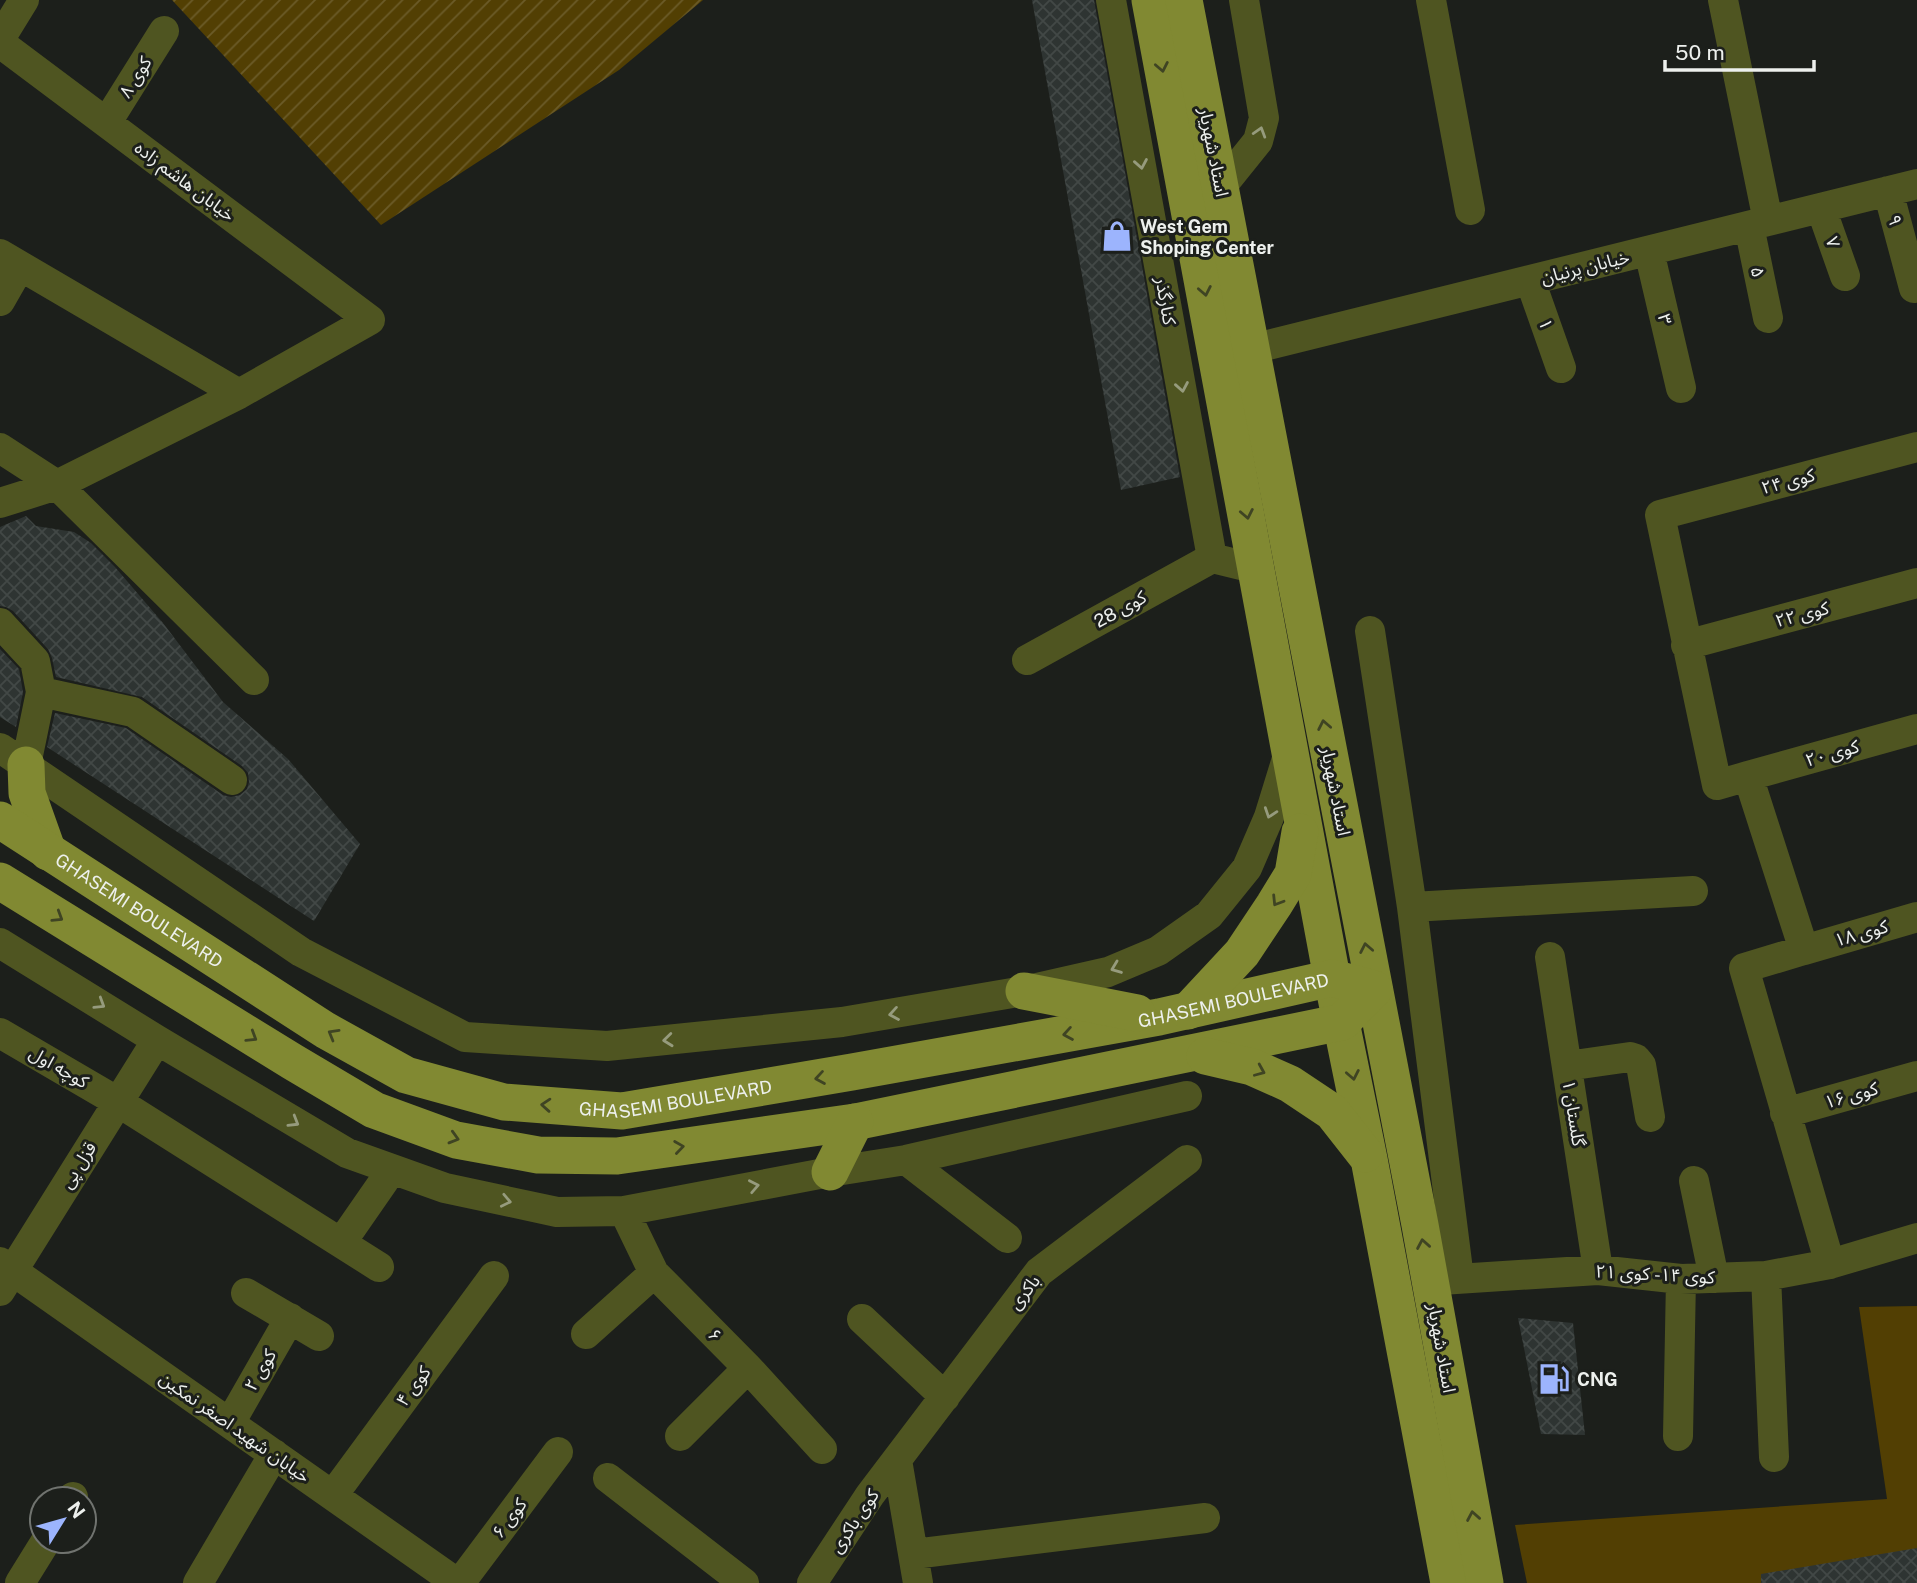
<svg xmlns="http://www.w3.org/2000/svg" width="1917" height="1583" viewBox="0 0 1917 1583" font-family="'Public Sans','Noto Sans Arabic',sans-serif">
  <defs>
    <pattern id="garden-furrows" width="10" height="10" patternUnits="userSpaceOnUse" patternTransform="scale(1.75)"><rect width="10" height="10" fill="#523f03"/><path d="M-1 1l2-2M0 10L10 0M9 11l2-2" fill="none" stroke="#6b5b28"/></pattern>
    <pattern id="building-cross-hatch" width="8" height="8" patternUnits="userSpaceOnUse" patternTransform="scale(1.75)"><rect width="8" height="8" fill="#2e3432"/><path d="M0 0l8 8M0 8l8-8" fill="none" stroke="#424846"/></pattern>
  </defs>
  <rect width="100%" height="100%" fill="#1c1f1b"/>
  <path fill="#523f03" d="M1917 1306V1583H1527L1515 1525 1887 1499 1859 1307Z"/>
  <path fill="url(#garden-furrows)" d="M172 0H703L619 70 381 225Z"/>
  <path fill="url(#building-cross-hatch)" d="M1032 0H1094L1180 477 1121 490Z
    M26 516 36 526 74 532 91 543 115 567 163 623 223 702 288 759 360 844 314 921 47 747 55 713 126 728 223 795 231 797 240 795 247 789 249 782 248 773 242 766 142 697 56 677 52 658 48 649 13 611 6 607 0 606V527Z
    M0 649 19 669 23 692 16 727 0 717Z
    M1518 1318 1573 1323 1585 1435 1541 1434Z
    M1917 1548V1583H1761V1574Z"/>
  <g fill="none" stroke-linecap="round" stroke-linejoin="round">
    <path stroke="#4f5521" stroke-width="30" d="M1111 0 1212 558 1257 569
      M1431 0 1470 210
      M1723 0 1768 221
      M0 39 24 0
      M0 43 370 320 239 394 57 485 0 503
      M107 122 164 31
      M1221 187 1258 141 1264 118 1244 0
      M1888 191 1914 288
      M1821 208 1845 276
      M1749 226 1768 318
      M1649 251 1681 388
      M0 254 239 394
      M1530 280 1561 368
      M0 301 20 266
      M1252 349 1917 184
      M0 448 57 485 254 680
      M0 623 35 661 41 692 26 765
      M1370 631 1412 907 1459 1278
      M1686 645 1917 583
      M1027 660 1212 558
      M41 692 133 712 232 780
      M0 748 301 952 465 1037 607 1046 842 1022 1024 991 1108 972 1158 951 1209 915 1247 868 1269 817 1289 752
      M1748 776 1917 729
      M1412 907 1693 891
      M0 943 157 1040 347 1153 445 1188 557 1212 624 1211 830 1172 906 1160 1187 1096
      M1804 950 1917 917
      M1550 957 1598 1270
      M0 1033 118 1102 379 1267
      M1567 1066 1630 1057 1636 1059 1641 1065 1650 1117
      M1785 1113 1917 1076
      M906 1160 1007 1238
      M1694 1181 1714 1278
      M624 1211 654 1273 748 1368 822 1449
      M341 1243 384 1181
      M0 1262 457 1583
      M1830 1264 1744 968 1804 950 1748 776 1717 785 1660 515 1917 447
      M1766 1276 1774 1457
      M1441 1280 1598 1270 1681 1279 1766 1276 1830 1264 1917 1238
      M0 1291 157 1040
      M246 1293 319 1336
      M862 1319 945 1397
      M586 1334 654 1273
      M230 1423 290 1318
      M680 1436 748 1368
      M1678 1436 1681 1279
      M897 1460 918 1583
      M608 1478 744 1583
      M333 1495 494 1276
      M72 1499 73 1497
      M914 1554 1205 1518
      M20 1583 46 1541
      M198 1583 274 1454
      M460 1583 558 1452
      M812 1583 870 1495 1039 1272 1187 1160"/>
    <g stroke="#818932" stroke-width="37">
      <path d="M1150 0 1332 978 1369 1159 1449 1583"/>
      <path d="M1184 0 1420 1225 1485 1583"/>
      <path d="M26 765 27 793 48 852"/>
      <path id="s1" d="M0 820 325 1030 406 1075 504 1102 622 1111 852 1072 1159 1017 1332 978 1374 989 1342 1022 855 1122 617 1156 538 1155 456 1140 374 1110 293 1062 0 881"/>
      <path d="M1024 991 1137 1013"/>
      <path d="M1188 1011 1242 953 1274 905 1293 874 1300 832"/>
      <path d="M1205 1056 1252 1067 1290 1084 1332 1112 1365 1154"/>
      <path d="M830 1172 855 1122"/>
    </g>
  </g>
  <defs><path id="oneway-chevron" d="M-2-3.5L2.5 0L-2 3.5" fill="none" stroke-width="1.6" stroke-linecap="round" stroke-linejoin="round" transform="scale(1.75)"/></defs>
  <g stroke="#3f4423">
    <use href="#oneway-chevron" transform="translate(1162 67) rotate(79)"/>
    <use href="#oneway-chevron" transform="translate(1205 291) rotate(79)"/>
    <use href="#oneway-chevron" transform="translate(1247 514) rotate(79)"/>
    <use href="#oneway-chevron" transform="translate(1324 725) rotate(-101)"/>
    <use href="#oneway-chevron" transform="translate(1277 901) rotate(122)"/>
    <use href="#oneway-chevron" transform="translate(58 917) rotate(32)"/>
    <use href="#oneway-chevron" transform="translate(1366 948) rotate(-101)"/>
    <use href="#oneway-chevron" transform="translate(333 1034) rotate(-150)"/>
    <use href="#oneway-chevron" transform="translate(1068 1034) rotate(170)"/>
    <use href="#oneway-chevron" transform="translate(252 1037) rotate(32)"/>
    <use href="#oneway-chevron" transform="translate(1260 1071) rotate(23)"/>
    <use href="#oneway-chevron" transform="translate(1353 1075) rotate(79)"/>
    <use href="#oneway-chevron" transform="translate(820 1078) rotate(171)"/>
    <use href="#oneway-chevron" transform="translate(546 1105) rotate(-176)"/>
    <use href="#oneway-chevron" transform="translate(454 1138) rotate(16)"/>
    <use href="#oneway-chevron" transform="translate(679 1147) rotate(-8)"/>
    <use href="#oneway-chevron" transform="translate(1423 1244) rotate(-100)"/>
    <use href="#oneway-chevron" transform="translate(1473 1516) rotate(-100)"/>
  </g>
  <g stroke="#969b7d">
    <use href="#oneway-chevron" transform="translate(1260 132) rotate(-73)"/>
    <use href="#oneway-chevron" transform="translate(1141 164) rotate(80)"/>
    <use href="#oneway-chevron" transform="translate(1182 387) rotate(80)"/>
    <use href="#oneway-chevron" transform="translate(1270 813) rotate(109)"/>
    <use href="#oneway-chevron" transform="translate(1116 968) rotate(159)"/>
    <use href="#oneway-chevron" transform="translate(100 1004) rotate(32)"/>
    <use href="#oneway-chevron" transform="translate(894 1014) rotate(170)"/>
    <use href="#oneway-chevron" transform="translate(668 1040) rotate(174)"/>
    <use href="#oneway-chevron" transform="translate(294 1122) rotate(31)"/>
    <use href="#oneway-chevron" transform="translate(754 1186) rotate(-11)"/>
    <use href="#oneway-chevron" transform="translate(506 1201) rotate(12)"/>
  </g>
  <defs>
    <symbol id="shop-bare" viewBox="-9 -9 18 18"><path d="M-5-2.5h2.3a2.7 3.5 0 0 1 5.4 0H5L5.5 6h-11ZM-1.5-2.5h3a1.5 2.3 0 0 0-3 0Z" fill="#9cb4fd" stroke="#1c1f1b" stroke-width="2.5" paint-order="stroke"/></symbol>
    <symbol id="fuel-bare" viewBox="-9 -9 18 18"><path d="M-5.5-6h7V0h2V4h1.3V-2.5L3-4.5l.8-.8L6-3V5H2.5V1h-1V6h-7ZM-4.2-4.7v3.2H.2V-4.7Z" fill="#9cb4fd" stroke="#1c1f1b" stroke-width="2.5" paint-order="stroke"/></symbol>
  </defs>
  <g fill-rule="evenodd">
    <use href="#shop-bare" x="1095" y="214" width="44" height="44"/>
    <use href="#fuel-bare" x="1532" y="1357" width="44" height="44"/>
  </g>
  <g text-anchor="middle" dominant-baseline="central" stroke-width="6" stroke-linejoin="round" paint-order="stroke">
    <g font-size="18" fill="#edf0ed" stroke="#1c1f1b">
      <text transform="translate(135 77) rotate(-58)">کوی ۸</text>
      <text transform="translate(1214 152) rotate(79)">استاد شهریار</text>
      <text transform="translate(185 181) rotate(37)">خیابان هاشم زاده</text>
      <text transform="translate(1895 220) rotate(75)">۹</text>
      <text transform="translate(1833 242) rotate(71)">۷</text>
      <text transform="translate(1585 267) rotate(-14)">خیابان پرنیان</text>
      <text transform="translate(1758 272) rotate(78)">۵</text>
      <text transform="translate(1166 301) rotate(80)">کنارگذر</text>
      <text transform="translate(1665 319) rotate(77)">۳</text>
      <text transform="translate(1546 324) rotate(71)">۱</text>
      <text transform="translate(1788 481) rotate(-15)">کوی ۲۴</text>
      <text transform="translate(1120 609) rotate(-29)">کوی 28</text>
      <text transform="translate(1802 614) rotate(-15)">کوی ۲۲</text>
      <text transform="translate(1832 753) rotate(-16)">کوی ۲۰</text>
      <text transform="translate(1336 791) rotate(79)">استاد شهریار</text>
      <text stroke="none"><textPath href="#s1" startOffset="166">GHASEMI BOULEVARD</textPath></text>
      <text transform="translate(1861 933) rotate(-16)">کوی ۱۸</text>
      <text stroke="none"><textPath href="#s1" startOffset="1321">GHASEMI BOULEVARD</textPath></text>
      <text transform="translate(59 1067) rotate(30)">کوچه اول</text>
      <text stroke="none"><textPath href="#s1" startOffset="754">GHASEMI BOULEVARD</textPath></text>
      <text transform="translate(1851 1095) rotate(-16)">کوی ۱۶</text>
      <text transform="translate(1574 1113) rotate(81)">۱ گلستان</text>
      <text transform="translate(78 1165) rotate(-58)">قزل پی</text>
      <text transform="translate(1655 1274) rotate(3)">کوی ۱۴ - کوی ۲۱</text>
      <text transform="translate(1024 1292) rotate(-52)">باکری</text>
      <text transform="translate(715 1335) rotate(46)">۶</text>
      <text transform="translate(1442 1348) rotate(80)">استاد شهریار</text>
      <text transform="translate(260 1370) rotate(-60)">کوی ۲</text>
      <text transform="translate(413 1386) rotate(-54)">کوی ۴</text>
      <text transform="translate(235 1427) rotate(35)">خیابان شهید اصغر نمکین</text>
      <text transform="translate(509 1518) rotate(-53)">کوی ۶</text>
      <text transform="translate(854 1521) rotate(-56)">کوی باکری</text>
    </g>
    <g font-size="18" font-weight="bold" fill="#edf0ed" stroke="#1c1f1b" text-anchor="start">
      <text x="1140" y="226">West Gem<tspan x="1140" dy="21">Shoping Center</tspan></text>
      <text x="1577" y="1379">CNG</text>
    </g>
  </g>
  <g transform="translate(63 1520) rotate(53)"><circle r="33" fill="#1c1f1b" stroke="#70736f" stroke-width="2"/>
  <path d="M0-5L12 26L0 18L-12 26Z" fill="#9cb4fd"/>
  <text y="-10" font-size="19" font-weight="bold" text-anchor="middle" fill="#edf0ed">N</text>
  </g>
  <path d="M1665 60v10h149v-10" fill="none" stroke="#edf0ed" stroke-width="3.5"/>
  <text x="1675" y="60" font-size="21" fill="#edf0ed" stroke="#1c1f1b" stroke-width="5" paint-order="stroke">50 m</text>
</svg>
